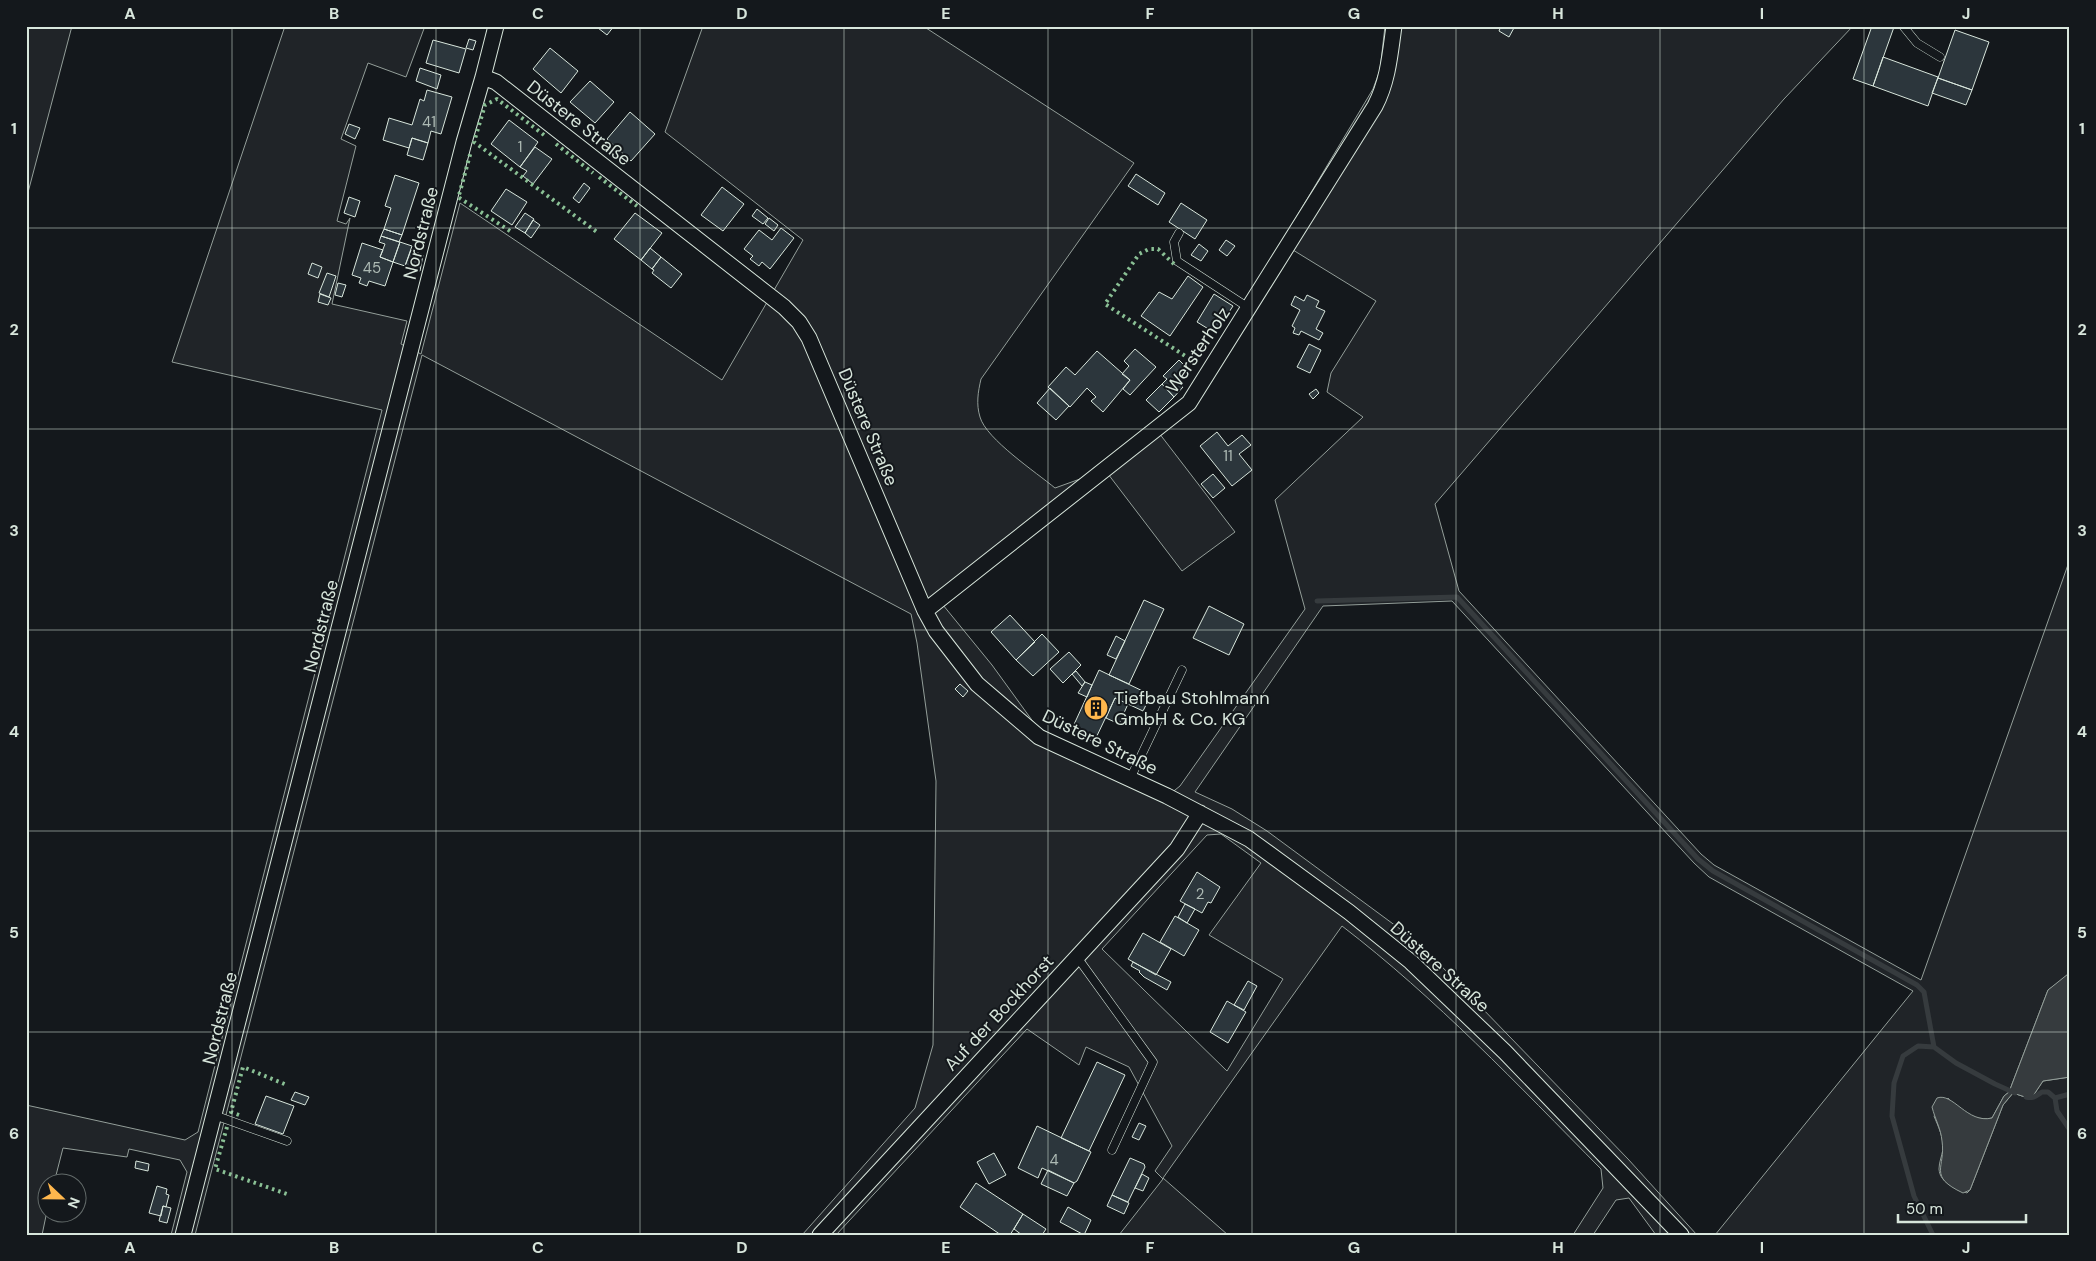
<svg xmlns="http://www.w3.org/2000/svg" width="2096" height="1261" viewBox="0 0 2096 1261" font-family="'DM Sans',sans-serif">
  <rect width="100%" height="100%" fill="#14181c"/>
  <path fill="#202428" stroke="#939e99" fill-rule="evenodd" d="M26 26H72L26 200Z
    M285 26H425L406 77 368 63 341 139 356 146 337 221 346 224 350 218 332 304 407 321 401 344 421 354 460 203 722 380 803 240 665 132 703 26H923L1134 163 981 379C978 392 976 404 980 417 986 439 1037 473 1055 488L1105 470 1159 433 1235 532 1182 571 1105 470 943 605 992 665 1042 734 1170 794 1180 786 1305 609 1275 500 1363 417 1327 392 1331 373 1376 301 1293 250 1276 251 1373 89 1380 70 1385 26H1853L1784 99 1435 504 1459 591 1701 854 1714 865 1921 980 2070 559V974L2048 990 2009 1092 2004 1096 1992 1118C1976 1122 1957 1110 1948 1098L1934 1116C1938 1126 1944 1138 1943 1149 1942 1156 1939 1162 1939 1169 1940 1183 1955 1188 1967 1193L1970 1190 2003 1105 2013 1093 2031 1099 2043 1081 2070 1077V1235H1715L1913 991 1709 877 1694 863 1452 601 1323 606 1195 792 1232 809 1267 831 1419 943 1628 1159 1697 1235H1656L1629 1198 1616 1200 1593 1235H1573L1603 1188 1601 1169C1518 1085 1436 998 1342 926L1163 1178 1228 1235H1119L1163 1179 1155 1171 1172 1146 1129 1067 1086 1047 1079 1065 1027 1029 836 1235H802L915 1108 933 1045 936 781 917 643 911 614 422 355 195 1235H171L187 1172 180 1160 129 1149 127 1157 63 1148 54 1183 48 1184 47 1211 42 1235H26V1105L185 1140 198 1132 382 410 172 362ZM1221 834 1261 863 1209 935 1283 979 1227 1071 1102 949 1207 835Z"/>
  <path fill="#363b3e" stroke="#939e99" d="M2068 974H2070V1077L2043 1081 2031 1099 2013 1093 2003 1105 1970 1190 1963 1193C1927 1176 1946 1168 1942 1141 1941 1129 1935 1119 1932 1107L1937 1098C1953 1092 1967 1124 1992 1118L2004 1096 2009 1092 2048 990Z"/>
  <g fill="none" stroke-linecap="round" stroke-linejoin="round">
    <path stroke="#363b3e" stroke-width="5" d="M1317 601 1457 597 1698 859 1713 871 1917 985 1924 992 1934 1047
      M2026 1097C2033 1099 2036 1096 2042 1092H2048L2055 1098 2070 1094
      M2055 1098 2057 1111 2070 1130
      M1933 1235 1914 1196 1892 1116 1894 1083 1903 1056 1918 1046 1934 1047 1956 1063 1995 1084 2015 1093"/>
  </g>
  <path fill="#2c363c" stroke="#d8e6dc" d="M600 26H614L607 35 598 28Z
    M1501 26H1515L1509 37 1499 31Z
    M1872 26 1894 27 1873 86 1853 79Z
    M1955 30 1989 42 1972 90 1938 78Z
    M469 39 476 41 473 50 466 48Z
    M433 40 466 49 459 73 426 63Z
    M550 48 578 71 561 93 533 69Z
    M1883 57 1938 77 1928 106 1873 86Z
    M420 68 441 75 437 89 416 81Z
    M1938 78 1972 90 1966 105 1932 93Z
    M590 81 614 102 595 123 570 102Z
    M427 90 452 97 441 134 431 131 428 143 412 138 409 148 383 140 389 118 412 125 420 99 424 101Z
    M630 112 655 134 631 161 607 139Z
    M509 120 538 142 520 167 491 144Z
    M349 124 360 128 355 139 345 134Z
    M412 138 428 143 423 160 407 155Z
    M535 147 552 159 533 184 523 176 527 171 520 167Z
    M1136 174 1165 193 1158 205 1128 186Z
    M395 175 419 183 402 235 384 229 391 208 385 206Z
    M584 183 590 188 579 203 573 198Z
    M722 187 744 204 723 231 701 215Z
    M506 189 527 202 512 225 491 211Z
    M349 197 360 201 355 217 344 213Z
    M1181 203 1207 220 1195 239 1169 222Z
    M757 209 768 218 763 224 752 216Z
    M525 213 534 219 525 233 515 227Z
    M635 213 662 233 641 260 614 239Z
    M769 218 778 225 774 231 765 224Z
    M533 220 540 225 531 238 525 233Z
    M781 228 794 238 770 269 762 262 759 266 750 259 753 256 744 249 759 230 772 240Z
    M384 229 402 235 399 242 381 236Z
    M381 236 400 242 393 262 380 257 385 244 379 242Z
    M1226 240 1235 246 1227 256 1219 250Z
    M400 242 412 246 405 266 393 262Z
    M362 243 383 250 380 257 393 262 385 286 369 281 367 286 359 283 361 278 352 275Z
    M1199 244 1208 251 1201 261 1191 255Z
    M650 248 661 257 652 269 641 260Z
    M411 250 423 255 420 271 405 266Z
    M661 257 682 274 671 288 652 273 654 270 652 269Z
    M312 263 322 267 318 278 308 274Z
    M327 273 336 276 329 297 319 293Z
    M1188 276 1203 287 1170 336 1141 316 1159 292 1172 299Z
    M338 283 346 285 342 297 335 295Z
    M320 294 331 298 328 305 318 302Z
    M1214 294 1233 306 1215 333 1197 322Z
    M1307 295 1319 301 1316 307 1325 311 1316 329 1323 333 1319 340 1301 331 1299 335 1293 333 1295 328 1292 326 1300 310 1291 305 1295 296 1304 301Z
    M1309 344 1321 350 1310 373 1297 367Z
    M1135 349 1156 367 1130 395 1123 389 1130 380 1122 374 1129 366 1124 361Z
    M1097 351 1130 380 1103 412 1091 401 1096 397 1087 388 1070 407 1048 387 1066 367 1075 375Z
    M1179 360 1190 371 1179 383 1183 387 1174 397 1162 384 1167 379 1163 376Z
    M1162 384 1174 397 1159 412 1146 400Z
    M1050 388 1069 406 1056 420 1037 403Z
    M1316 389 1319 393 1313 399 1309 394Z
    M1217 432 1228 446 1242 435 1251 445 1239 454 1252 470 1232 486 1200 446Z
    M1213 474 1225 488 1213 498 1201 484Z
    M1144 600 1164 609 1129 684 1109 675Z
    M1209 606 1244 624 1229 655 1193 638Z
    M1010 615 1035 642 1016 660 991 632Z
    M1042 634 1059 652 1033 676 1016 660Z
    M1116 636 1125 641 1116 659 1107 655Z
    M1069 652 1081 665 1063 683 1050 669Z
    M1099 670 1151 695 1143 711 1115 698 1094 742 1071 731Z
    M1076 671 1085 682 1082 686 1072 674Z
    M1085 682 1092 685 1087 697 1078 693Z
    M960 684 968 691 963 697 955 689Z
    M1115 698 1128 704 1119 724 1106 718Z
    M1197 872 1220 887 1211 903 1208 902 1202 913 1180 901Z
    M1185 904 1195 909 1187 923 1178 917Z
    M1175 916 1199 930 1184 956 1160 942Z
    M1143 933 1171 949 1156 975 1128 959Z
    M1133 962 1171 982 1167 990 1144 977 1139 972 1140 971 1131 966Z
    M1248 981 1257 986 1244 1010 1234 1005Z
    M1227 1001 1246 1012 1228 1043 1210 1032Z
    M1097 1062 1125 1075 1089 1151 1061 1138Z
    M295 1092 309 1097 305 1105 291 1100Z
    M266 1096 294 1106 283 1134 255 1124Z
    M1139 1123 1146 1126 1139 1140 1132 1137Z
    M1037 1126 1091 1152 1077 1181 1074 1183 1042 1168 1038 1178 1018 1168Z
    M994 1153 1006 1175 989 1184 977 1162Z
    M1130 1158 1144 1164 1145 1167 1128 1202 1112 1195Z
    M136 1161 149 1164 148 1171 135 1168Z
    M1048 1170 1074 1183 1067 1196 1041 1184Z
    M1142 1174 1149 1178 1143 1191 1135 1188Z
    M976 1183 1023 1214 1010 1235H1001L960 1207Z
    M157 1186 167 1189 166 1194 169 1195 166 1207 163 1206 161 1216 149 1213Z
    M1112 1195 1129 1203 1124 1214 1107 1206Z
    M163 1206 171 1208 167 1223 159 1221Z
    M1068 1207 1091 1220 1084 1235 1060 1222Z
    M1023 1214 1046 1229 1042 1235H1022L1014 1229Z"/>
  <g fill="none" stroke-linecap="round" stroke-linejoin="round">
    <defs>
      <path id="service" d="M1903 26 1917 43 1940 57
        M1179 233 1174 242 1177 261 1249 308
        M1130 779 1182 670
        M1077 957 1153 1062 1112 1150
        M214 1115 287 1141"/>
      <path id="minor" d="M483 77 496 82 784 307 799 322 809 338 925 611 936 631 977 684 1039 737 1167 796 1249 839 1349 912 1411 962 1505 1052 1681 1235
        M925 611 1189 403 1375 106C1388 81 1390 55 1394 26
        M183 1235 464 142 483 77 496 26
        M820 1235 1177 849 1200 813"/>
    </defs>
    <use href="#service" stroke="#d8e6dc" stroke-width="9"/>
    <use href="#minor" stroke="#d8e6dc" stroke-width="17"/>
    <use href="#service" stroke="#14181c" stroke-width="8"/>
    <use href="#minor" stroke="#14181c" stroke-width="15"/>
    <path stroke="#8ac095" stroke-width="4" stroke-dasharray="2.5 4" stroke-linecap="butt" d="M544 135 497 99 485 105 474 142 597 232
      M556 144 593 173
      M599 177 637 206
      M461 188 471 151
      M460 192 458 197 510 231
      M1174 264 1158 249H1149L1139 254 1105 304 1193 361
      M239 1115 231 1112 243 1067 287 1085
      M227 1127 215 1169 287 1194"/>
  </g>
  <path fill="none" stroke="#d8e6dc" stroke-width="1" stroke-opacity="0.55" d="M232 26V1235M436 26V1235M640 26V1235M844 26V1235M1048 26V1235M1252 26V1235M1456 26V1235M1660 26V1235M1864 26V1235M26 228H2070M26 429H2070M26 630H2070M26 831H2070M26 1032H2070"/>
  <defs>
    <symbol id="building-disc" viewBox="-11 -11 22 22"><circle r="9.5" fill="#ffb74d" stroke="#14181c"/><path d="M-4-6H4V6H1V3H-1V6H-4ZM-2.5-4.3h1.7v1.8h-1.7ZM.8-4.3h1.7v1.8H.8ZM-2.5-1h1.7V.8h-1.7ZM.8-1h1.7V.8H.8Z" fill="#111"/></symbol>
  </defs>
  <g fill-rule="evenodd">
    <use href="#building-disc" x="1082" y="694" width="28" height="28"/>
  </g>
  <g text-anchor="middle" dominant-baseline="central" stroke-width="4" stroke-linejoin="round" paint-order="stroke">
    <g font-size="15" fill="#adbab4">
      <text x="429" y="122">41</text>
      <text x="520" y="147">1</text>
      <text x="372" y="268">45</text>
      <text x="1228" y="456">11</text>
      <text x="1200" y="894">2</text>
      <text x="1054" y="1160">4</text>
    </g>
    <g font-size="18" fill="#d8e6dc" stroke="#14181c">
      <text transform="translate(579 123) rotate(38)">Düstere Straße</text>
      <text transform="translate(421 233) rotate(-76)">Nordstraße</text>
      <text transform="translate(1198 350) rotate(-56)">Wersterholz</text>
      <text transform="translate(868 427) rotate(67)">Düstere Straße</text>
      <text transform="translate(321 626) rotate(-76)">Nordstraße</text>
      <text transform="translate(1100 742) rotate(26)">Düstere Straße</text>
      <text transform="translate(1440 967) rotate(42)">Düstere Straße</text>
      <text transform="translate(999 1013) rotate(-47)">Auf der Bockhorst</text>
      <text transform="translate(220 1018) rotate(-76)">Nordstraße</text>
    </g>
    <g font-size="18" fill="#d8e6dc" stroke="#14181c" text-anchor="start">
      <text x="1114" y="698">Tiefbau Stohlmann<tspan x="1114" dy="21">GmbH &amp; Co. KG</tspan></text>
    </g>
  </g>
  <rect width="2096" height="1261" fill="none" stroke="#14181c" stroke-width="55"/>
  <g transform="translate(62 1198) rotate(112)"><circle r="24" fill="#14181c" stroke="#626a69"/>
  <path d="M0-4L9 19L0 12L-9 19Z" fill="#ffb74d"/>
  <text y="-8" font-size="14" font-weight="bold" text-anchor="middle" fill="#d8e6dc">N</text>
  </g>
  <path d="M1898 1214v8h128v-8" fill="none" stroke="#d8e6dc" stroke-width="2.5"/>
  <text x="1906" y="1214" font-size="15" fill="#d8e6dc" stroke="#14181c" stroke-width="4" paint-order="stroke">50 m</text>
  <rect x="28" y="28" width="2040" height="1206" fill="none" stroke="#d8e6dc" stroke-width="2"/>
  <g font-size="16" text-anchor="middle" font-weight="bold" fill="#d8e6dc">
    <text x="130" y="19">A</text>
    <text x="334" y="19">B</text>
    <text x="538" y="19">C</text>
    <text x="742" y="19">D</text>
    <text x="946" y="19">E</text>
    <text x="1150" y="19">F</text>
    <text x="1354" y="19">G</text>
    <text x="1558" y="19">H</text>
    <text x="1762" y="19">I</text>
    <text x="1966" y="19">J</text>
    <text x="14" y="134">1</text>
    <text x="2082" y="134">1</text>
    <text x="14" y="335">2</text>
    <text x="2082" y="335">2</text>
    <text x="14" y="536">3</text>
    <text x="2082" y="536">3</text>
    <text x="14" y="737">4</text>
    <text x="2082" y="737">4</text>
    <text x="14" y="938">5</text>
    <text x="2082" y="938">5</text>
    <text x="14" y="1139">6</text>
    <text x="2082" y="1139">6</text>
    <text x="130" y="1253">A</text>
    <text x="334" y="1253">B</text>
    <text x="538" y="1253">C</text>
    <text x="742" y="1253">D</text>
    <text x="946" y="1253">E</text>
    <text x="1150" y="1253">F</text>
    <text x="1354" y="1253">G</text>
    <text x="1558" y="1253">H</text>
    <text x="1762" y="1253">I</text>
    <text x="1966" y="1253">J</text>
  </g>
</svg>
